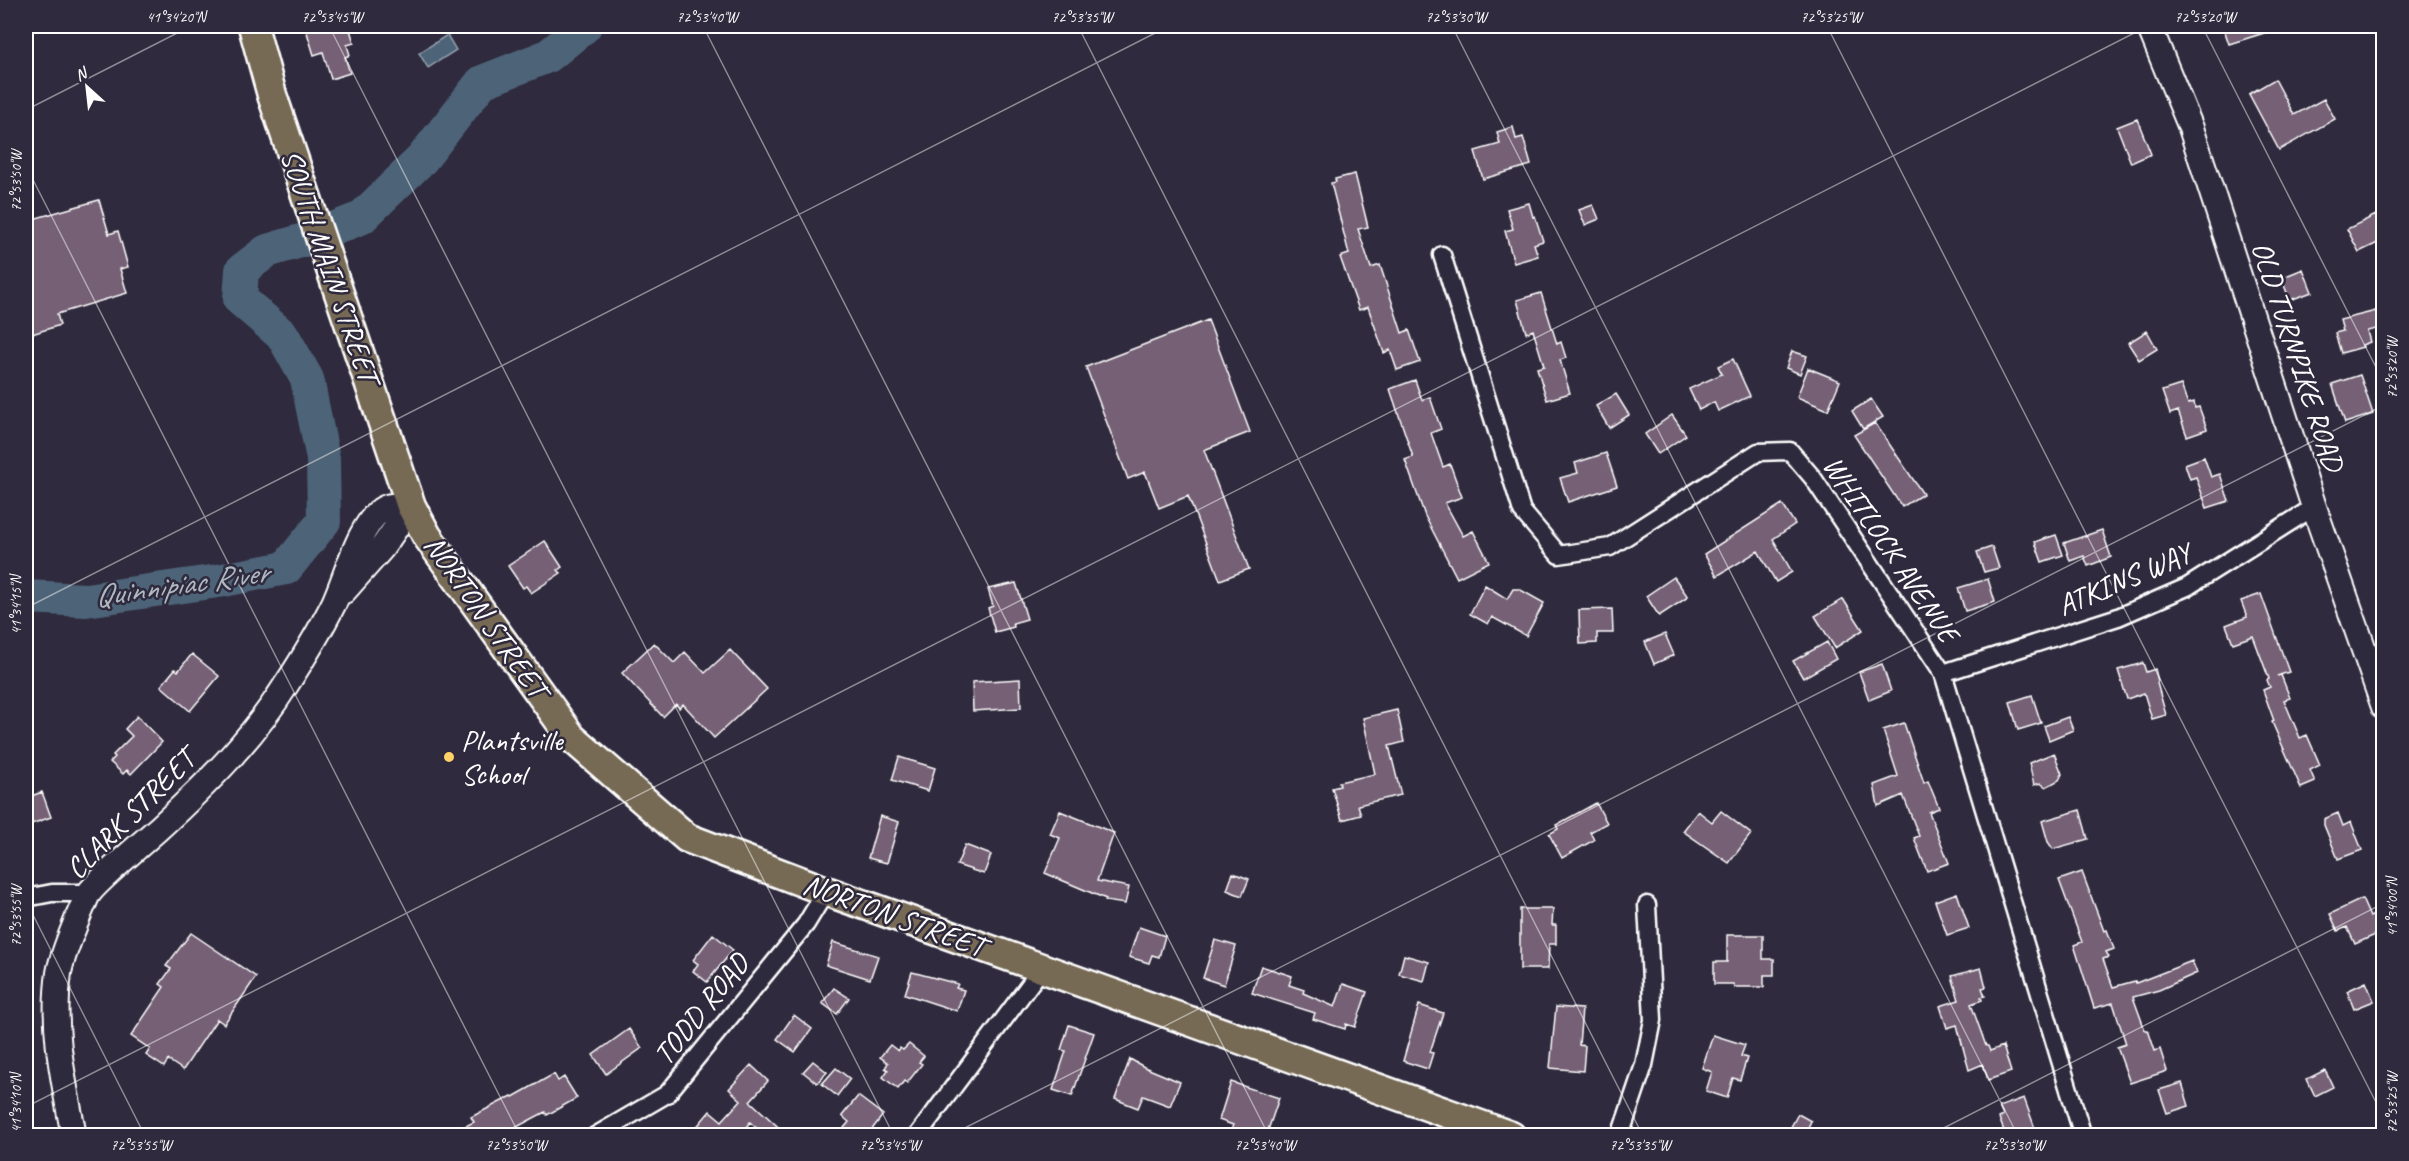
<svg xmlns="http://www.w3.org/2000/svg" width="2409" height="1161" viewBox="0 0 2409 1161" font-family="Caveat,sans-serif">
  <rect width="100%" height="100%" fill="#2f2a3d"/>
  <filter id="ink" filterUnits="userSpaceOnUse"><feTurbulence type="fractalNoise" baseFrequency=".0167" numOctaves="2"/><feDisplacementMap in="SourceGraphic" scale="12" xChannelSelector="R" yChannelSelector="G"/><feConvolveMatrix kernelMatrix="1 2 1 2 8 2 1 2 1" color-interpolation-filters="sRGB"/></filter>
  <g filter="url(#ink)">
    <path fill="#4d6378" stroke="#94a1ae" stroke-width="1.5" d="M447 35 456 50 428 68 419 53Z"/>
    <g fill="none" stroke-linecap="round" stroke-linejoin="round">
      <path stroke="#4d6378" stroke-width="34" d="M26 597 86 600 218 581 286 568 324 521 323 459 307 379 283 336 240 299 242 270 267 251 304 240 361 218 422 159 482 82 548 56 585 26"/>
    </g>
    <path fill="#766076" stroke="#fff" stroke-width="1.5" d="M305 26H349L354 43 347 45 350 55 345 57 350 73 331 79 323 52 314 55Z
      M2223 26H2276L2277 29 2229 44Z
      M2275 79 2294 115 2324 99 2335 119 2279 150 2249 94Z
      M2137 119 2151 154 2131 163 2117 127Z
      M1513 127 1516 139 1523 137 1531 165 1483 179 1475 151 1500 144 1497 132Z
      M1355 174 1368 227 1358 229 1371 268 1380 265 1402 333 1409 330 1420 362 1397 370 1390 350 1384 353 1368 307 1359 310 1340 257 1349 254 1331 183 1336 182 1335 179Z
      M99 200 109 234 118 231 128 267 120 269 127 293 57 314 60 325 26 336V221Z
      M1529 203 1533 217 1535 216 1543 241 1534 244 1538 256 1514 263 1505 231 1513 229 1507 209Z
      M1593 205 1599 219 1585 225 1579 210Z
      M2376 215 2384 230V240L2359 252 2347 229Z
      M2303 269 2312 292 2290 300 2281 278Z
      M1541 293 1557 344 1561 342 1566 358 1560 360 1570 393 1547 400 1537 368 1544 366 1533 330 1526 333 1517 300Z
      M2376 311 2381 328 2367 331 2370 342 2362 345 2363 347 2341 353 2335 333 2343 331 2340 320Z
      M1208 320 1250 432 1204 450 1249 569 1220 580 1188 496 1159 508 1145 472 1128 479 1086 367Z
      M2147 331 2157 349 2139 360 2128 343Z
      M1792 351 1807 356 1800 374 1786 368Z
      M1733 359 1750 396 1718 411 1714 402 1699 410 1689 389 1722 374 1718 366Z
      M1808 368 1840 381 1828 410 1797 397Z
      M2360 375 2373 414 2345 423 2332 384Z
      M1415 380 1422 400 1430 397 1441 429 1431 433 1443 467 1450 464 1462 497 1445 503 1463 536 1473 531 1489 562 1457 578 1425 516 1405 460 1413 457 1390 389Z
      M2181 385 2188 404 2194 402 2195 408 2199 407 2207 429 2187 436 2178 411 2170 414 2162 391Z
      M1616 394 1629 415 1609 428 1596 406Z
      M1871 399 1883 417 1863 429 1852 411Z
      M1672 415 1686 435 1658 454 1645 434Z
      M1875 423 1923 494 1902 507 1854 435Z
      M1606 453 1617 486 1568 502 1560 478 1578 473 1575 463Z
      M2204 457 2211 477 2220 474 2229 501 2207 508 2196 477 2190 479 2185 464Z
      M1782 504 1795 524 1773 539 1792 572 1776 582 1758 551 1717 576 1704 554Z
      M2102 530 2111 557 2088 566 2084 556 2070 561 2064 543Z
      M2056 535 2063 555 2042 562 2035 542Z
      M545 541 562 567 558 570 561 573 531 593 526 586 523 588 508 566Z
      M1992 547 1999 568 1984 572 1977 552Z
      M1674 577 1688 597 1659 616 1646 596Z
      M1988 579 1995 602 1965 611 1958 588Z
      M1016 583 1027 619 1013 623 1014 627 995 632 988 608 993 606 988 589Z
      M1485 585 1507 599 1513 589H1519L1544 603 1526 636 1492 617 1488 624 1470 614Z
      M2261 594 2289 672 2277 676 2281 675 2290 698 2284 700 2300 738 2307 735 2320 765 2310 770 2315 782 2301 788 2272 722 2274 721 2263 690 2270 687 2267 680 2269 679 2253 636 2233 643 2226 625 2247 617 2241 601Z
      M1843 599 1863 630 1835 648 1815 616Z
      M1612 609 1613 633H1597V643L1580 644 1579 610Z
      M1665 634 1674 655 1654 664 1645 642Z
      M1827 642 1836 659 1803 678 1793 661Z
      M654 643 674 663 685 652 705 673 730 650 767 689 714 738 683 704 679 708 676 704 663 717 622 673Z
      M192 654 219 676 190 711 161 686 175 669 178 671Z
      M2143 663 2146 672 2155 669 2158 681 2157 683 2166 715 2152 719 2144 693 2127 699 2118 670Z
      M1882 664 1891 691 1869 700 1859 672Z
      M1020 679 1021 708 973 711 972 682Z
      M2032 695 2041 723 2018 730 2010 702Z
      M1397 710 1404 742 1389 746 1401 795 1358 805 1361 815 1342 820 1332 788 1340 786 1339 782 1375 774 1363 718Z
      M137 716 162 742 131 774 127 770 123 774 110 762 115 757 113 755 132 736 125 729Z
      M2068 717 2073 730 2049 740 2044 726Z
      M1904 723 1924 783 1928 781 1939 808 1929 812 1949 863 1927 871 1914 838 1919 836 1903 795 1878 806 1874 785 1898 776 1883 730Z
      M2054 753 2062 774 2059 780 2046 787 2040 783 2034 785 2029 763Z
      M899 757 935 768 928 791 892 780Z
      M42 792 51 817 26 826V798Z
      M1596 803 1607 823 1590 832 1594 840 1562 858 1549 834 1558 829 1556 825Z
      M2080 810 2088 839 2053 849 2048 842 2042 821Z
      M1060 811 1114 833 1097 881 1129 887 1125 904 1105 901 1106 899 1045 873 1060 838 1050 834Z
      M1698 811 1712 822 1721 811 1751 834 1729 863 1683 831Z
      M2338 813 2343 826 2351 822 2362 850 2338 859 2324 825V819Z
      M880 816 899 822 887 863 868 858Z
      M965 845 991 855 984 874 957 865Z
      M2082 872 2104 931 2107 930 2114 949 2106 952 2109 957 2103 959 2113 987 2135 981 2136 983 2192 961 2197 973 2159 990 2133 997 2145 1030H2148L2155 1051 2160 1049 2167 1071 2130 1083 2117 1047 2126 1044 2113 1003 2094 1008 2074 945 2082 942 2059 880Z
      M1233 873 1249 879 1242 896 1227 890Z
      M1957 893 1969 928 1947 935 1935 901Z
      M2362 899 2370 917 2384 910V931L2355 944 2347 927 2338 931 2330 914Z
      M1520 909H1553L1552 925H1556V944H1549L1548 969H1520Z
      M1139 927 1165 936 1159 957 1152 955 1149 963 1129 957Z
      M191 933 256 977 224 1024 217 1019 183 1070 168 1060 164 1067 146 1055 150 1049 131 1036 164 987 160 984 171 969 166 966Z
      M713 934 733 950 707 982 693 971 698 964 693 960Z
      M1727 935H1763V959H1774V975H1764V987H1734L1733 984H1714V962H1727Z
      M1215 940 1236 946 1224 985 1203 978Z
      M833 942 878 956 870 979 826 965Z
      M1404 955 1429 962 1424 981 1399 974Z
      M1261 966 1292 976 1289 985 1304 990 1303 993 1335 1007 1343 984 1367 992 1355 1027 1346 1024 1345 1029 1313 1019 1315 1013 1252 993Z
      M1981 968 1986 987 1982 988 1985 996 1981 997 1982 1000 1971 1004 1986 1046H1988L1990 1051 2003 1046 2011 1072 1988 1080 1983 1064 1969 1070 1957 1025 1947 1028 1940 1006 1959 1000 1952 976Z
      M912 972 958 984 956 988 964 990 957 1011 905 994Z
      M2366 982 2374 1001 2354 1009 2347 991Z
      M834 988 849 998 837 1014 822 1003Z
      M1419 1005 1443 1013 1430 1052 1433 1053 1428 1069 1403 1061Z
      M1556 1007 1582 1009 1579 1045 1585 1046 1583 1071 1550 1068Z
      M794 1015 812 1029 795 1052 777 1039Z
      M1069 1025 1094 1033 1072 1096 1053 1090 1066 1051 1061 1050Z
      M629 1029 642 1048 606 1074 593 1055Z
      M1713 1035 1745 1045 1741 1056 1747 1058 1740 1080 1733 1078 1727 1098 1706 1091 1712 1072 1702 1068Z
      M909 1044 924 1056 919 1062 922 1064 907 1083 904 1081 898 1089 883 1077 888 1070 885 1068 888 1063 880 1057 890 1045 898 1051 900 1048 903 1050Z
      M1130 1059 1144 1067 1180 1082 1170 1106 1143 1096 1138 1108 1115 1099Z
      M813 1061 827 1072 817 1083 803 1072Z
      M751 1065 768 1081 750 1101 788 1136H765L750 1122 739 1136H689L710 1111 722 1121 741 1100 729 1089Z
      M836 1068 850 1079 837 1096 822 1084Z
      M2325 1070 2333 1087 2315 1096 2307 1079Z
      M554 1074 558 1081 564 1077 577 1098 547 1115 545 1112 511 1130 514 1136H445L474 1122 471 1117 512 1096 513 1097Z
      M1231 1082 1279 1098 1266 1136H1229L1233 1125 1219 1120Z
      M2182 1083 2189 1106 2167 1113 2159 1090Z
      M858 1096 883 1115 867 1136H853L844 1128 849 1122 842 1116Z
      M2024 1098 2036 1131 2025 1136H2006L1999 1118 2003 1116 1999 1107Z
      M1798 1114 1811 1121 1804 1136H1786Z"/>
    <g fill="none" stroke-linecap="round" stroke-linejoin="round">
      <defs>
        <path id="minor" d="M1442 255 1522 511 1559 555 1610 547 1758 452 1790 451 1813 478 1943 673 2083 1136
          M1943 673 2118 617 2187 587 2314 507
          M26 898 52 893H88
          M595 1136 667 1094 806 924 826 891
          M917 1136 1042 968
          M1620 1136 1644 1065 1653 1020 1647 905"/>
        <path id="secondary" d="M2149 26 2191 128 2314 507 2384 707
          M344 591 382 548 411 506
          M74 1136C64 1083 51 1027 59 973 62 955 79 914 87 896 93 884 146 840 159 828 206 785 252 739 286 685 303 659 320 631 334 603 346 578 358 527 381 510 390 504 400 506 411 506"/>
        <path id="trunk" d="M253 26 272 95 411 506 427 536 572 738 687 838 826 891 1511 1136"/>
      </defs>
      <use href="#minor" stroke="#fff" stroke-width="21"/>
      <use href="#secondary" stroke="#fff" stroke-width="28"/>
      <use href="#trunk" stroke="#fff" stroke-width="33"/>
      <use href="#minor" stroke="#2f2a3d" stroke-width="16"/>
      <use href="#secondary" stroke="#2f2a3d" stroke-width="24"/>
      <use href="#trunk" stroke="#776a54" stroke-width="28"/>
    </g>
  </g>
  <path fill="none" stroke="#fff" stroke-width="1.5" stroke-opacity="0.45" d="M329 26 894 1136M703 26 1269 1136M1078 26 1643 1136M1452 26 2018 1136M1827 26 2384 1118M2202 26 2384 383M26 110 191 26M26 166 520 1136M26 608 1169 26M26 901 145 1136M26 1107 2148 26M949 1136 2384 405M1928 1136 2384 903"/>
  <circle fill="#ffd166" stroke="#2f2a3d" stroke-width="2" cx="449" cy="757" r="6"/>
  <g text-anchor="middle" dominant-baseline="central" stroke-width="5" stroke-linejoin="round" paint-order="stroke">
    <g font-size="30" fill="#fff" stroke="#2f2a3d">
      <text transform="translate(330 266) rotate(71)">SOUTH MAIN STREET</text>
      <text transform="translate(2298 356) rotate(72)">OLD TURNPIKE ROAD</text>
      <text transform="translate(1891 549) rotate(56)">WHITLOCK AVENUE</text>
      <text transform="translate(2124 579) rotate(-23)">ATKINS WAY</text>
      <text transform="translate(486 616) rotate(55)">NORTON STREET</text>
      <text transform="translate(130 814) rotate(-45)">CLARK STREET</text>
      <text transform="translate(894 915) rotate(20)">NORTON STREET</text>
      <text transform="translate(701 1009) rotate(-51)">TODD ROAD</text>
    </g>
    <g font-size="30" fill="#fff" stroke="#2f2a3d" text-anchor="start">
      <text x="461" y="740">Plantsville<tspan x="461" dy="34">School</tspan></text>
    </g>
    <g font-size="32" font-style="italic" fill="#afb9c2" stroke="#2f2a3d">
      <text transform="translate(181 584) rotate(-8)">Quinnipiac River</text>
    </g>
  </g>
  <rect width="2409" height="1161" fill="none" stroke="#2f2a3d" stroke-width="66"/>
  <g transform="translate(87 87) rotate(333)" stroke="#2f2a3d" stroke-width="4.5" paint-order="stroke">
  <path d="M0-4.5L10 22L0 15L-10 22Z" fill="#ffffff"/>
  <text y="-9" font-size="16" font-weight="bold" text-anchor="middle" fill="#ffffff">N</text>
  </g>
  <rect x="33" y="33" width="2343" height="1095" fill="none" stroke="#fff" stroke-width="2"/>
  <g font-size="15" text-anchor="middle" fill="#fff">
    <text x="176" y="22">41°34'20"N</text>
    <text x="332" y="22">72°53'45"W</text>
    <text x="707" y="22">72°53'40"W</text>
    <text x="1082" y="22">72°53'35"W</text>
    <text x="1456" y="22">72°53'30"W</text>
    <text x="1831" y="22">72°53'25"W</text>
    <text x="2205" y="22">72°53'20"W</text>
    <text transform="translate(16 181) rotate(-90)" y="5">72°53'50"W</text>
    <text transform="translate(2392 368) rotate(-90)" y="5">72°53'20"W</text>
    <text transform="translate(16 605) rotate(-90)" y="5">41°34'15"N</text>
    <text transform="translate(2392 907) rotate(-90)" y="5">41°34'00"N</text>
    <text transform="translate(16 916) rotate(-90)" y="5">72°53'55"W</text>
    <text transform="translate(2392 1103) rotate(-90)" y="5">72°53'25"W</text>
    <text transform="translate(16 1103) rotate(-90)" y="5">41°34'10"N</text>
    <text x="141" y="1150">72°53'55"W</text>
    <text x="516" y="1150">72°53'50"W</text>
    <text x="890" y="1150">72°53'45"W</text>
    <text x="1265" y="1150">72°53'40"W</text>
    <text x="1640" y="1150">72°53'35"W</text>
    <text x="2014" y="1150">72°53'30"W</text>
  </g>
</svg>
